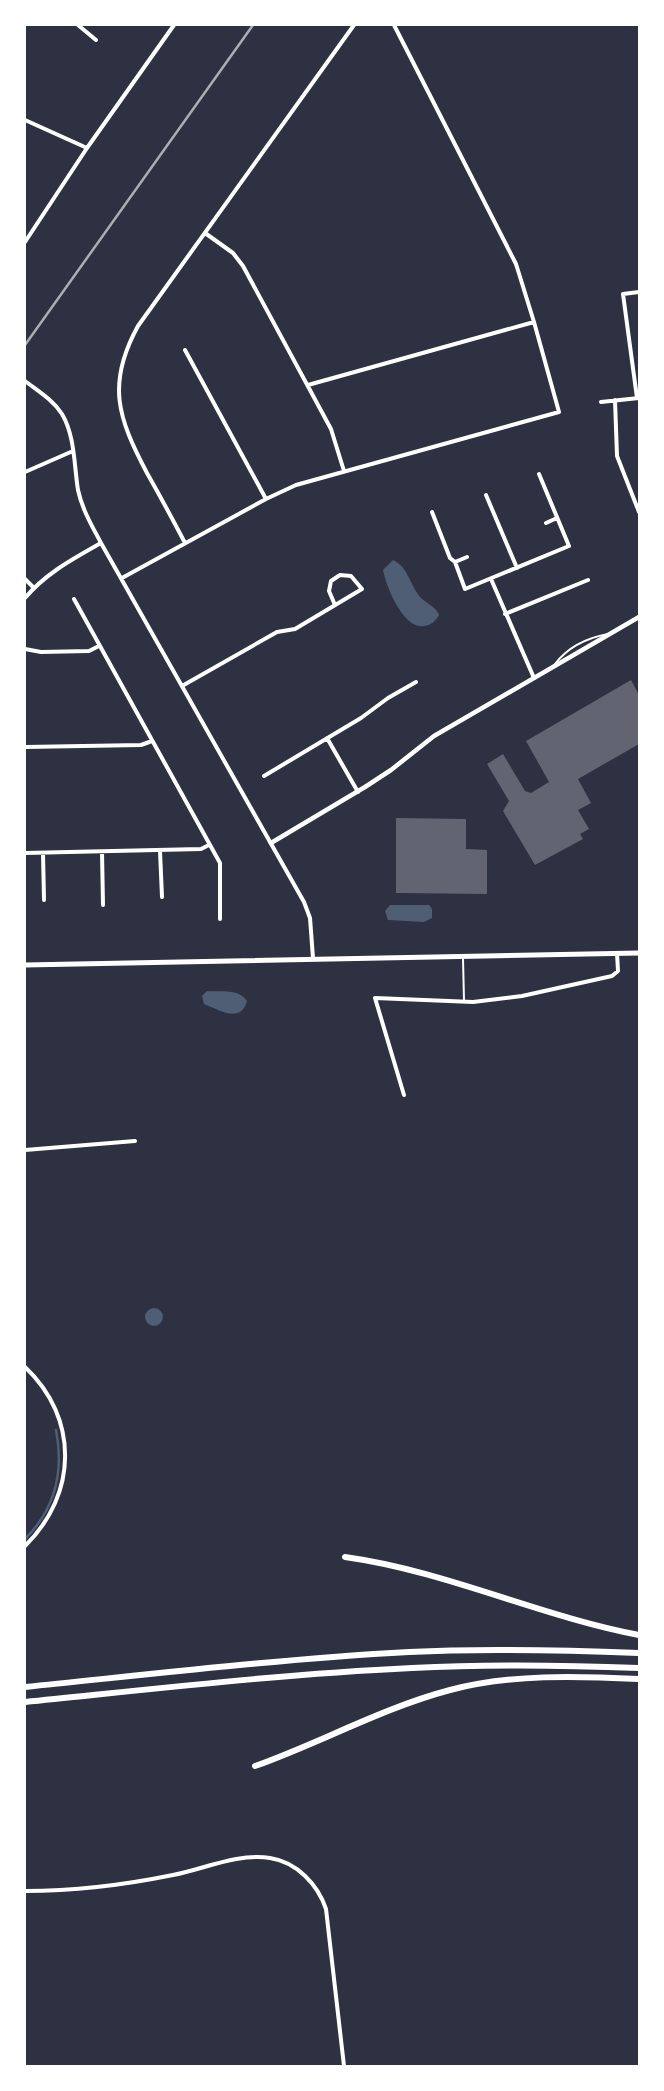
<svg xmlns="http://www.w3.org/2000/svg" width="664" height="2091" viewBox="0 0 664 2091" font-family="'Titillium Web',sans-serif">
  <rect width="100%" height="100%" fill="#2d3142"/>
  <path fill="#4f5d75" d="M393 560C409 567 410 587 422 599 428 604 436 607 439 615 436 621 431 625 424 626 404 630 386 587 383 570Z
    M390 905H429L432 909V918L424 922 388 920 385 911Z
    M207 991C220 992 239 988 247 1001 241 1024 219 1010 204 1004L202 996Z
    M145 1317a9 9 0 1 1 18 0a9 9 0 1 1-18 0Z"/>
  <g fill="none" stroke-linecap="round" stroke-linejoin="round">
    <path stroke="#4f5d75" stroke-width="2.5" d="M25 1539C55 1509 64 1471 56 1430"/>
  </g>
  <path fill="#626471" d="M631 680 639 695V744L578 779 591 803 578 810 589 829 580 834 583 839 535 865 503 811 509 801 487 764 503 754 525 791 531 793 549 782 526 741Z
    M396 818 466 819V849L487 850V894L396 893Z"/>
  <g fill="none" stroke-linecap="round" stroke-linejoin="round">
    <path stroke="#fff" stroke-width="2" d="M555 664C568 647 586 638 608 634
      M463 958 464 1001"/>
    <path stroke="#fff" stroke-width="4" d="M78 25 96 40
      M25 120 87 148
      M205 233 233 253 243 266 331 429 344 471
      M25 242 87 148 174 25
      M185 350 266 499
      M25 381C38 391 53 400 62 414 75 436 74 465 78 490 82 509 92 526 101 543L304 902 310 918 313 958
      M308 385 534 322
      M637 398 623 294 639 292
      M615 400 617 456 639 512
      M601 402 639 398
      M25 472 73 451
      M486 495 517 568
      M432 512 450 558 455 562 465 589 569 546 539 474
      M546 523 557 518
      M185 543C173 520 160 496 147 473 118 418 106 384 138 326L354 25
      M455 562 467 557
      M122 578 266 499 296 485 559 412 534 322 516 264 394 25
      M25 579 34 588
      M491 579 534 678
      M25 598C46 573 73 559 101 543
      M74 599 220 863V919
      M505 614 588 580
      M25 649 41 652 89 651 99 646
      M182 686 277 632 295 629 362 589 351 576 340 575 331 581 329 591 335 605
      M327 738 358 792
      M25 747 141 745 152 741
      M264 776 361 718 388 698 416 682
      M160 851 162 897
      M102 852 103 905
      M25 853 201 849 209 845
      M43 853 44 900
      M404 1095 375 998 473 1002 522 996 612 976 618 971 617 953
      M25 1150 135 1141
      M25 1367C79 1418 78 1494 25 1546
      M25 1891C75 1891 124 1885 173 1875 204 1869 238 1853 270 1858 297 1862 318 1885 326 1909L344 2066"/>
    <path stroke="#fff" stroke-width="4.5" d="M271 843 365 787 391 770 434 736 639 617"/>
    <path stroke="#fff" stroke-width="5" d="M25 965 639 953"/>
    <path stroke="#fff" stroke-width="6" d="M345 1557C446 1571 539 1616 639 1635
      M25 1687C153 1674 280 1659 409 1652 486 1648 562 1650 639 1653
      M25 1702C154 1689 283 1674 412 1668 488 1664 563 1665 639 1668
      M255 1766C320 1743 382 1708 450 1690 511 1674 576 1676 639 1679"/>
    <path stroke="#abadb3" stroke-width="2.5" d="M25 345 253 25"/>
  </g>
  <rect width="664" height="2091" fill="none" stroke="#ffffff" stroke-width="52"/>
</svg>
